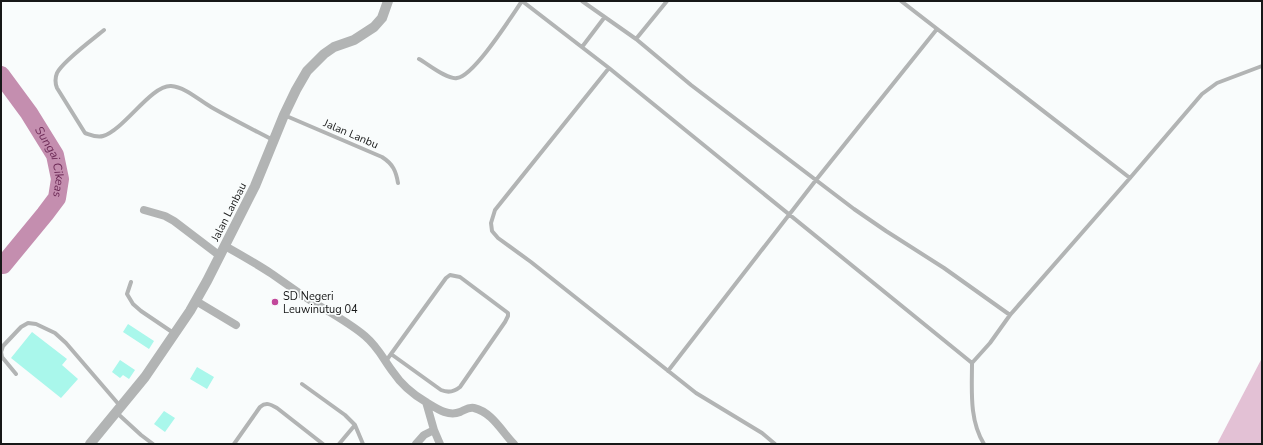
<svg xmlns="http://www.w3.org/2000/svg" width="1263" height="445" viewBox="0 0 1263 445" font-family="'Nunito Sans',sans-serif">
  <rect width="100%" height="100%" fill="#f9fcfc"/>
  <path fill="#e3c1d5" d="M1262 358V444H1217Z"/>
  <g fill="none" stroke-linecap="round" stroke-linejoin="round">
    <path stroke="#c48eaf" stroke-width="18" id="s1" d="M1 75 29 113 55 155 60 179 57 198 45 214 3 265H1"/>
  </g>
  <path fill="#a9f7eb" d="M128 324 154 341 149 349 123 332Z
    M32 332 67 359 62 365 78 379 61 398 11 358Z
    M120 360 135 370 129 379 123 375 120 378 112 372Z
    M197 367 214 377 207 389 190 379Z
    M164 411 175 418 165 432 154 424Z"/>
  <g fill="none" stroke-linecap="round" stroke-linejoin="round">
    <path stroke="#b2b4b4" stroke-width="4" d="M522 1 609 68 972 363C972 390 969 420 984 444
      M582 1 636 39 691 85 854 209 886 231 944 268 1010 315
      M901 1 1130 178
      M104 30C93 39 62 62 57 73 55 78 55 83 57 88L85 133C91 135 97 138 103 136 124 130 151 85 171 86 185 87 199 100 211 107 232 119 252 129 273 140
      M636 39 667 1
      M582 47 604 18
      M419 59C428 64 447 80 457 78 474 76 511 17 522 1
      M609 68 495 210 491 223 492 231 498 238 531 262 696 393 762 433 775 444
      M284 115 382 157C393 164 396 171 398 183
      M131 282 127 294 133 304 141 311 175 334
      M386 361 391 354 446 278 450 275 460 277 508 313V316L505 322 460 387C454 392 448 393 441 390L391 354
      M972 363 990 343 1010 315 1130 178 1202 94 1217 83 1262 66
      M668 371 816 180 937 29
      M16 374 2 357 1 352 3 346 21 327 28 323 36 324 55 333 66 343 121 407
      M302 384 345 415 355 425 339 444
      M117 413 141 435 153 444
      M355 425 363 444
      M234 444 260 407C266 402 270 404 277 408L323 444"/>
    <path stroke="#b2b4b4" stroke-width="8" d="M144 210 165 216 174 221 220 256
      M225 246C241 255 257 264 272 274 282 281 292 288 302 295 323 309 346 320 365 336 379 348 383 359 393 372 401 384 414 395 426 402 436 408 448 417 460 412 465 410 468 407 474 408 492 412 502 432 514 444
      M196 301 236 325
      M426 402 434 430 440 444
      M416 444 424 435 434 430"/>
    <path stroke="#b2b4b4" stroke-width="10" d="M90 444 145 377 190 311 207 281 255 186 284 115 296 90 307 71 324 54 334 47 354 40 374 27 382 18 388 1"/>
  </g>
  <circle fill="#c2489b" stroke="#f9fcfc" stroke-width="1.5" cx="275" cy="302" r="4"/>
  <g text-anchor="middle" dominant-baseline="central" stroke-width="3.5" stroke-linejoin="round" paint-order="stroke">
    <g font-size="11" fill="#171818" stroke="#f9fcfc">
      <text transform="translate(351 134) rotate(23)">Jalan Lanbu</text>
      <text transform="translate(229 212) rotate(-63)">Jalan Lanbau</text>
    </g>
    <g font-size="11" fill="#171818" stroke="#f9fcfc" text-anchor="start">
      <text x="283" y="296">SD Negeri<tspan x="283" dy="13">Leuwinutug 04</tspan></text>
    </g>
    <g font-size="12" font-style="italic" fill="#6d2b57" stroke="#f9fcfc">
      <text stroke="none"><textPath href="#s1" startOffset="102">Sungai Cikeas</textPath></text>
    </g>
  </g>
  <rect width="1263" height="445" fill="none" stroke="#171818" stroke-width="4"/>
</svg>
